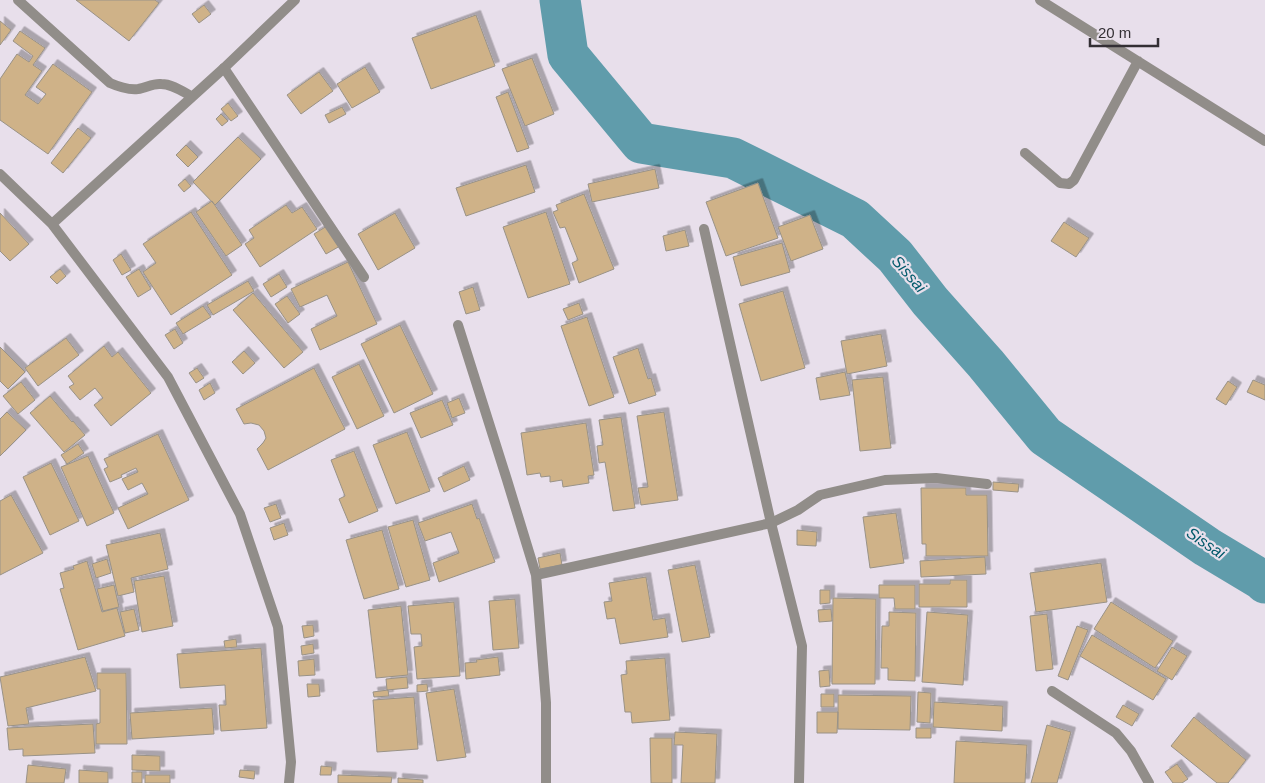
<svg xmlns="http://www.w3.org/2000/svg" width="1265" height="783" viewBox="0 0 1265 783" font-family="Arial,sans-serif">
  <defs>
    <filter id="shadow"><feDropShadow dx="4.5" dy="-4.5" stdDeviation="0" flood-color="#0004"/></filter>
  </defs>
  <rect width="100%" height="100%" fill="#e8dfeb"/>
  <g fill="none" stroke-linecap="round" stroke-linejoin="round">
    <path stroke="#609cab" stroke-width="41" d="M560 0 568 55 641 143 733 158 855 219 895 256 930 301 986 364 1045 436 1207 547 1262 580 1265 583"/>
  </g>
  <path fill="#cfb288" stroke="#999287" filter="url(#shadow)" d="M76 0H155L159 3 129 41Z
    M204 5 211 14 199 23 192 14Z
    M476 15 495 66 431 89 412 38Z
    M0 21 11 30 0 45Z
    M20 31 45 48 33 65 42 71 25 95 38 104 46 94 36 87 53 64 92 92 48 154 0 120V79L17 54 29 62 33 56 13 41Z
    M532 58 554 114 525 126 502 69Z
    M365 67 380 92 352 108 337 84Z
    M319 72 333 91 301 114 287 95Z
    M508 92 529 148 517 152 496 97Z
    M228 103 238 116 231 121 221 109Z
    M342 107 346 114 329 123 325 115Z
    M221 114 228 121 222 126 216 119Z
    M78 128 91 138 63 173 51 163Z
    M238 137 261 159 215 205 193 182Z
    M186 145 198 157 188 167 176 155Z
    M526 165 535 192 466 216 456 188Z
    M655 169 659 188 592 202 588 184Z
    M185 179 191 186 184 192 178 185Z
    M758 183 778 238 726 256 706 202Z
    M584 194 614 269 579 283 572 263 578 260 565 227 560 228 553 212 558 210 556 205Z
    M212 201 242 245 226 256 196 212Z
    M286 205 292 213 302 207 317 229 260 267 245 244 254 238 249 230Z
    M191 212 232 275 171 315 143 272 156 263 143 244Z
    M546 212 570 284 528 298 503 227Z
    M0 213 29 244 10 261 0 251Z
    M395 213 415 248 378 270 358 234Z
    M810 215 823 249 791 261 778 227Z
    M1064 222 1089 238 1076 257 1051 241Z
    M327 226 340 246 326 254 314 234Z
    M685 230 689 246 666 251 663 236Z
    M782 243 790 272 741 286 733 257Z
    M121 254 131 270 122 275 113 260Z
    M348 262 377 324 320 350 311 329 337 316 327 295 300 307 291 289Z
    M60 269 66 276 57 284 50 277Z
    M139 269 151 289 138 297 126 277Z
    M279 274 287 287 271 297 263 284Z
    M248 281 254 291 213 315 207 305Z
    M473 287 480 310 466 314 459 292Z
    M783 291 805 368 761 381 739 304Z
    M253 293 303 352 284 368 233 310Z
    M287 296 300 314 288 323 275 304Z
    M579 303 583 314 568 320 563 309Z
    M203 306 211 317 183 334 176 323Z
    M587 317 614 397 589 406 561 326Z
    M400 325 433 394 394 413 361 344Z
    M175 329 183 343 174 349 165 335Z
    M881 334 887 366 847 374 841 341Z
    M66 338 79 355 38 386 25 368Z
    M104 346 112 357 118 352 151 393 111 426 94 405 103 398 95 388 80 400 69 387 74 384 68 376Z
    M0 347 25 372 8 389 0 381Z
    M638 348 648 379 651 378 656 395 629 404 613 357Z
    M244 351 255 363 243 374 232 362Z
    M359 364 384 416 357 429 332 377Z
    M197 368 204 378 196 383 189 373Z
    M314 368 345 429 268 470 257 449 263 443 266 438 264 431 259 425 251 423 244 424 236 409Z
    M845 372 850 395 820 400 816 378Z
    M883 377 891 448 860 451 852 380Z
    M1253 380 1265 385V400L1247 392Z
    M1228 381 1237 387 1226 405 1216 399Z
    M21 382 35 400 18 414 3 396Z
    M210 383 215 393 204 400 199 390Z
    M50 396 72 422 73 421 85 435 64 452 30 413Z
    M459 398 465 413 452 418 447 403Z
    M442 400 453 425 421 438 410 413Z
    M7 412 26 430 0 456V419Z
    M664 412 678 500 641 505 638 488 648 487 637 416Z
    M621 417 635 508 613 511 605 462 599 463 597 446 603 445 599 420Z
    M586 423 594 475 588 476 589 483 563 487 562 480 550 482V476L541 477 540 473 527 475 521 433Z
    M407 432 430 491 396 504 373 445Z
    M158 434 189 500 128 529 118 508 148 494 142 483 128 490 122 479 138 472 136 468 121 475 122 477 110 482 104 469 108 467 104 459Z
    M78 444 84 453 67 464 61 455Z
    M354 451 378 511 349 523 339 499 345 496 331 460Z
    M88 456 114 513 87 526 61 467Z
    M51 463 79 521 50 535 23 477Z
    M464 466 470 480 444 492 438 478Z
    M993 482 1019 484 1018 492 993 490Z
    M921 488H966V495H987L988 556H926V544H922Z
    M11 495 43 553 0 575V501Z
    M276 504 281 518 270 522 264 508Z
    M472 504 477 519 479 518 495 562 439 582 433 563 459 553 451 532 425 541 418 523Z
    M896 513 904 563 870 568 863 517Z
    M413 520 430 580 406 587 388 527Z
    M284 523 288 535 274 540 270 528Z
    M382 530 399 589 364 599 346 540Z
    M797 530 817 532 816 546 797 545Z
    M160 533 168 569 131 578 134 592 118 596 106 545Z
    M560 553 562 565 540 569 538 558Z
    M985 557 986 574 921 577 920 561Z
    M107 559 111 573 96 578 92 564Z
    M87 561 102 612 117 608 125 636 78 650 60 589 64 588 60 573 74 569 73 566Z
    M1101 563 1107 602 1036 612 1030 573Z
    M695 565 710 637 682 642 668 570Z
    M164 576 173 626 142 632 134 581Z
    M646 577 653 620 665 618 668 637 620 644 615 618 607 619 604 602 612 601 609 583Z
    M950 580H967V607H919V584H950Z
    M114 585 119 607 103 611 97 589Z
    M879 585H915V609H895L894 598H879Z
    M820 590H830V603L820 604Z
    M833 598 876 599 875 684H832Z
    M515 599 519 648 493 650 489 601Z
    M454 602 460 676 417 679 414 647 422 646 421 634H411L408 606Z
    M1111 602 1173 641 1155 668 1094 629Z
    M401 606 408 675 376 678 368 610Z
    M134 609 139 630 125 633 120 612Z
    M831 609 832 621 819 622 818 610Z
    M889 612 916 613 915 681 888 680V668H881L882 626H889Z
    M927 612 968 615 963 685 922 682Z
    M1047 614 1053 669 1036 671 1030 616Z
    M313 625 314 636 304 638 302 626Z
    M1077 626 1088 630 1068 680 1058 676Z
    M1092 635 1166 679 1153 700 1080 656Z
    M236 639 237 647 225 648 224 641Z
    M313 644 314 653 302 655 301 646Z
    M1172 647 1187 656 1172 680 1157 671Z
    M261 648 267 728 221 731 219 705H226L225 685 180 688 177 654Z
    M85 657 96 691 26 708 29 724 8 726 0 677Z
    M498 657 500 675 466 679 465 663 477 662 476 660Z
    M665 658 670 720 632 723 631 712H625L621 675 627 674 626 661Z
    M314 659 315 675 299 676 298 661Z
    M829 670 830 686 820 687 819 671Z
    M97 673H126L127 744H96V724L100 723V689H97Z
    M407 677 408 688 387 690 386 679Z
    M307 684H319L320 696 308 697Z
    M427 684 428 691 417 692V685Z
    M454 689 466 757 437 761 426 693Z
    M388 690 389 696 374 697 373 692Z
    M918 692 931 693 930 723 917 722Z
    M821 694H834V707H821Z
    M838 695 911 696 910 730 838 729Z
    M414 697 418 749 377 752 373 700Z
    M934 702 1003 706 1002 731 933 727Z
    M1123 705 1139 714 1132 726 1116 717Z
    M212 708 214 734 132 739 130 713Z
    M817 712H838L837 733H817Z
    M1194 717 1246 760 1228 783H1217L1171 746Z
    M93 724 95 753 23 756V749L9 750 7 728Z
    M1047 725 1071 732 1057 783H1031Z
    M916 728H931V738H916Z
    M675 732 717 734 715 783H681L683 745H674Z
    M650 738H672V783H651Z
    M956 741 1027 745 1025 783H954Z
    M132 755 160 756V771L132 770Z
    M1177 764 1188 779 1182 783H1173L1165 772Z
    M28 765 66 769 64 783H26Z
    M321 766 332 767 331 775H320Z
    M79 770 108 772V783H79Z
    M240 770 255 771 254 779 239 777Z
    M132 772H142V783H132Z
    M145 775H170V783H145Z
    M338 775 392 777 391 783H338Z
    M398 778 423 780V783H398Z"/>
  <g fill="none" stroke-linecap="round" stroke-linejoin="round">
    <path stroke="#918d89" stroke-width="10" d="M224 68 364 277
      M771 523 798 510 820 495 885 480 936 478 987 484"/>
    <path stroke="#918d89" stroke-width="10" d="M18 0 110 83C119 87 128 90 138 89 146 88 153 83 161 84 172 84 182 91 191 96
      M1040 0 1265 141
      M1025 153 1060 183 1069 184 1074 180 1138 61
      M0 174 52 224 168 377 240 514 278 627 291 762 289 783
      M52 224 224 68 295 0
      M704 229 771 523 802 646 799 783
      M458 325 507 480 536 575 546 703V783
      M536 575 771 523
      M1052 691 1116 733 1131 751 1149 783"/>
  </g>
  <g text-anchor="middle" dominant-baseline="central" stroke-width="4.5" stroke-linejoin="round" paint-order="stroke">
    <g font-size="16" font-style="italic" fill="#00596a" stroke="#e8dfeb">
      <text transform="translate(909 274) rotate(49)">Sissai</text>
      <text transform="translate(1206 543) rotate(34)">Sissai</text>
    </g>
  </g>
  <path d="M1090 38v8h68v-8" fill="none" stroke="#332f34" stroke-width="2.5"/>
  <text x="1098" y="38" font-size="15" fill="#332f34" stroke="#e8dfeb" stroke-width="4" paint-order="stroke">20 m</text>
</svg>
